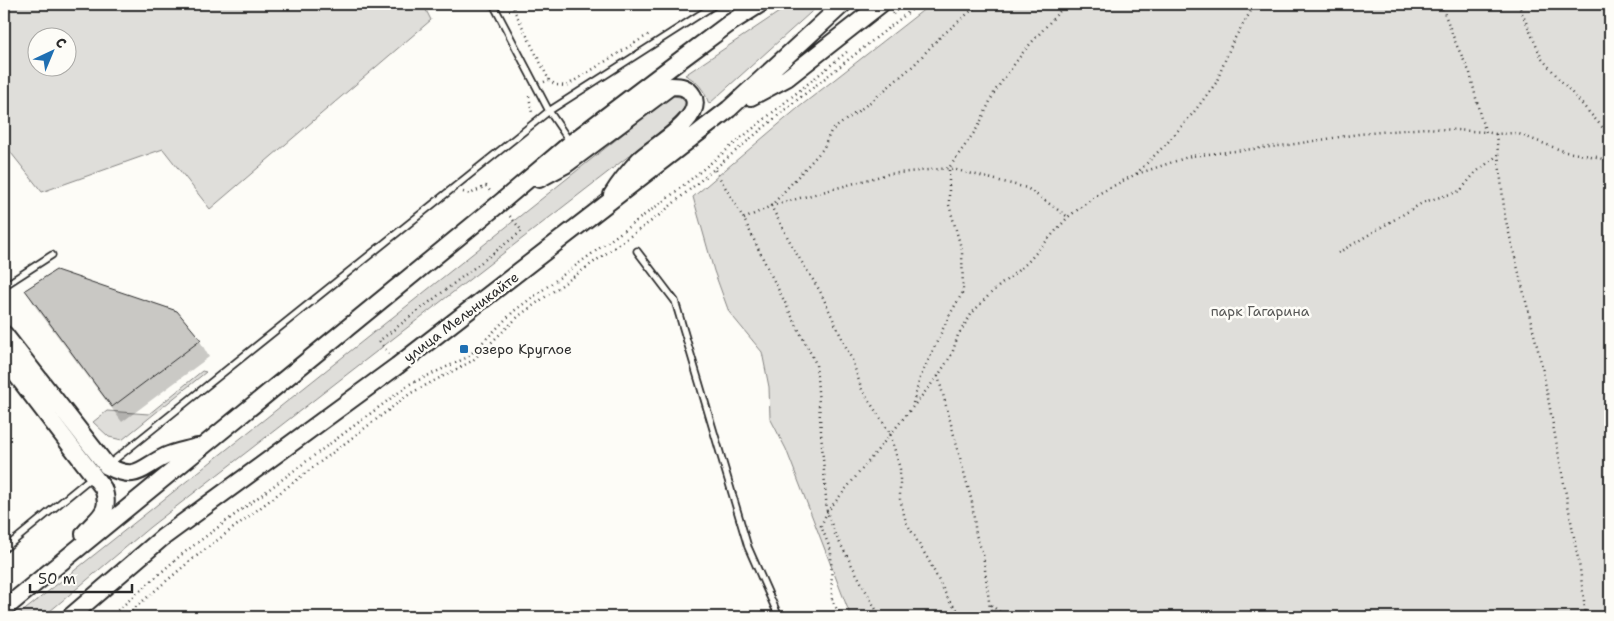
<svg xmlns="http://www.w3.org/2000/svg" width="1614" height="621" viewBox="0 0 1614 621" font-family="'Shantell Sans',sans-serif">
  <rect width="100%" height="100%" fill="#fdfcf7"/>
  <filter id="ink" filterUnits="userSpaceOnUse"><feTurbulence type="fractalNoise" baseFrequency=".02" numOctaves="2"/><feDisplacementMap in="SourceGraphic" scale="10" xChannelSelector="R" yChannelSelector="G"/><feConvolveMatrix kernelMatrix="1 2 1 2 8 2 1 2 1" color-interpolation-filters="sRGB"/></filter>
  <g filter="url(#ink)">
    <path fill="#dfdeda" stroke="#858482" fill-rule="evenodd" d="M4 4H423L431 20 210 209 163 149 42 192 4 144ZM38 38H68V68H38Z
      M791 4H820L709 104C704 90 699 82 685 75Z
      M931 4H1610V617H851L786 449 770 418 769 387 762 352 729 312 714 271 693 197 798 108Z
      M673 96 680 97 685 102V108L683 114 150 527 43 617H16L667 99Z
      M202 371 206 372 122 440 109 437 93 422 107 411 149 414Z"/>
    <path fill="#0003" d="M26 290 200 341 209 357 122 422 35 306Z"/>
    <path fill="#c9c8c4" stroke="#2b2b2b" d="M56 270 177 311 201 340 112 407 25 290Z"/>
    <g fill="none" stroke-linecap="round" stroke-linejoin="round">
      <defs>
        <path id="service" d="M493 4 549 111 570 142
          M637 251 675 301 748 547 779 617
          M4 286 52 255
          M108 465 549 111 716 4
          M4 549 93 476"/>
        <path id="secondary" d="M751 97 787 78 881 4
          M539 179 565 165 671 86C681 86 688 87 693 96 705 118 654 146 640 159 629 171 620 182 612 195
          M4 334 107 466C138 482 140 468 166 456 175 452 187 450 197 447
          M4 359 103 488C112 513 98 516 84 534
          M4 609 500 203 571 143 683 58 730 23 760 4
          M70 617 162 538 397 366 729 109 843 4"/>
      </defs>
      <use href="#service" stroke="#2b2b2b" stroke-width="9"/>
      <use href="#secondary" stroke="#2b2b2b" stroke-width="20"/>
      <path stroke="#2b2b2b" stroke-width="2.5" stroke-dasharray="1 4" stroke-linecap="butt" d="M511 4 549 80
        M1441 4 1456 44 1470 73 1481 119 1486 132 1496 134 1516 133 1566 152 1597 157 1610 162
        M1518 4 1542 59 1603 128 1610 139
        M893 14 905 4
        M544 82 549 80 556 85 566 86 651 33
        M529 96 532 113
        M1496 134 1505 217 1542 366 1580 569 1586 617
        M715 170 744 219 768 269 816 364 827 512 835 534 880 617
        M1137 174 1191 156 1288 145 1359 134 1425 128 1486 132
        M463 192 470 194 486 186 490 191
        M744 219 771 206 888 174 949 168 1027 188 1068 217
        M1338 253 1424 202 1460 191 1475 173 1498 155
        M389 354 379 341 522 231 509 215
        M938 376 972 502 976 535 983 554 991 617
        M913 403 920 378 949 316 963 292 962 251 949 205V168L978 127 995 91 1024 51 1066 4
        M991 605 1006 617
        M110 617 181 555 410 384 468 357 514 311 669 197 848 51
        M124 617 190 561 411 393 472 361 520 315 657 217 787 108 919 4
        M841 617 832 600 831 551 821 526 827 512 938 376 952 354 958 335 972 313 992 292 1027 263 1068 217 1100 193 1136 174 1168 142 1194 112 1216 83 1232 43 1255 4
        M964 617 949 601 929 561 906 522 900 499V469L890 433 862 390 852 360 820 291 796 253 771 206 823 149 831 131 873 100 914 65 938 39 979 4"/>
      <use href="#service" stroke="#fdfcf7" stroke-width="5.5"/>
      <use href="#secondary" stroke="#fdfcf7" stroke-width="16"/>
    </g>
  </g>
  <rect fill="#1f6fb2" stroke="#fdfcf7" stroke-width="2" x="459" y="344" width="10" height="10" rx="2.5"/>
  <g text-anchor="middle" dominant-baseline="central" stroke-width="5" stroke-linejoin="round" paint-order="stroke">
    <g font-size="14" fill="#585857" stroke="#fdfcf7">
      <text x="1260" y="311">парк Гагарина</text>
    </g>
    <g font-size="14" fill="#2b2b2b" stroke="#fdfcf7">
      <text transform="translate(461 317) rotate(-37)">улица Мельникайте</text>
    </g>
    <g font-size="14" fill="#2b2b2b" stroke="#fdfcf7" text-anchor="start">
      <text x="474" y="349">озеро Круглое</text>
    </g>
  </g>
  <rect width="1614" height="621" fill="none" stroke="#fdfcf7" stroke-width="20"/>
  <rect x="10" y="10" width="1594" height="601" fill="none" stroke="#2b2b2b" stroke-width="2" filter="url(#ink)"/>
  <g transform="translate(52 52) rotate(44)"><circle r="24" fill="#fdfcf7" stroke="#a9a8a5"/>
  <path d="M0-4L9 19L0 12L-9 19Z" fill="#1f6fb2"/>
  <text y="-8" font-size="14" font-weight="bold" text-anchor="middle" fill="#2b2b2b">С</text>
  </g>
  <path d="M30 584v8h102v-8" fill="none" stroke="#2b2b2b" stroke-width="2.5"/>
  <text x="38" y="584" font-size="15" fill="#2b2b2b" stroke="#fdfcf7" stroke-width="4" paint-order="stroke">50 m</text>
</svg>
